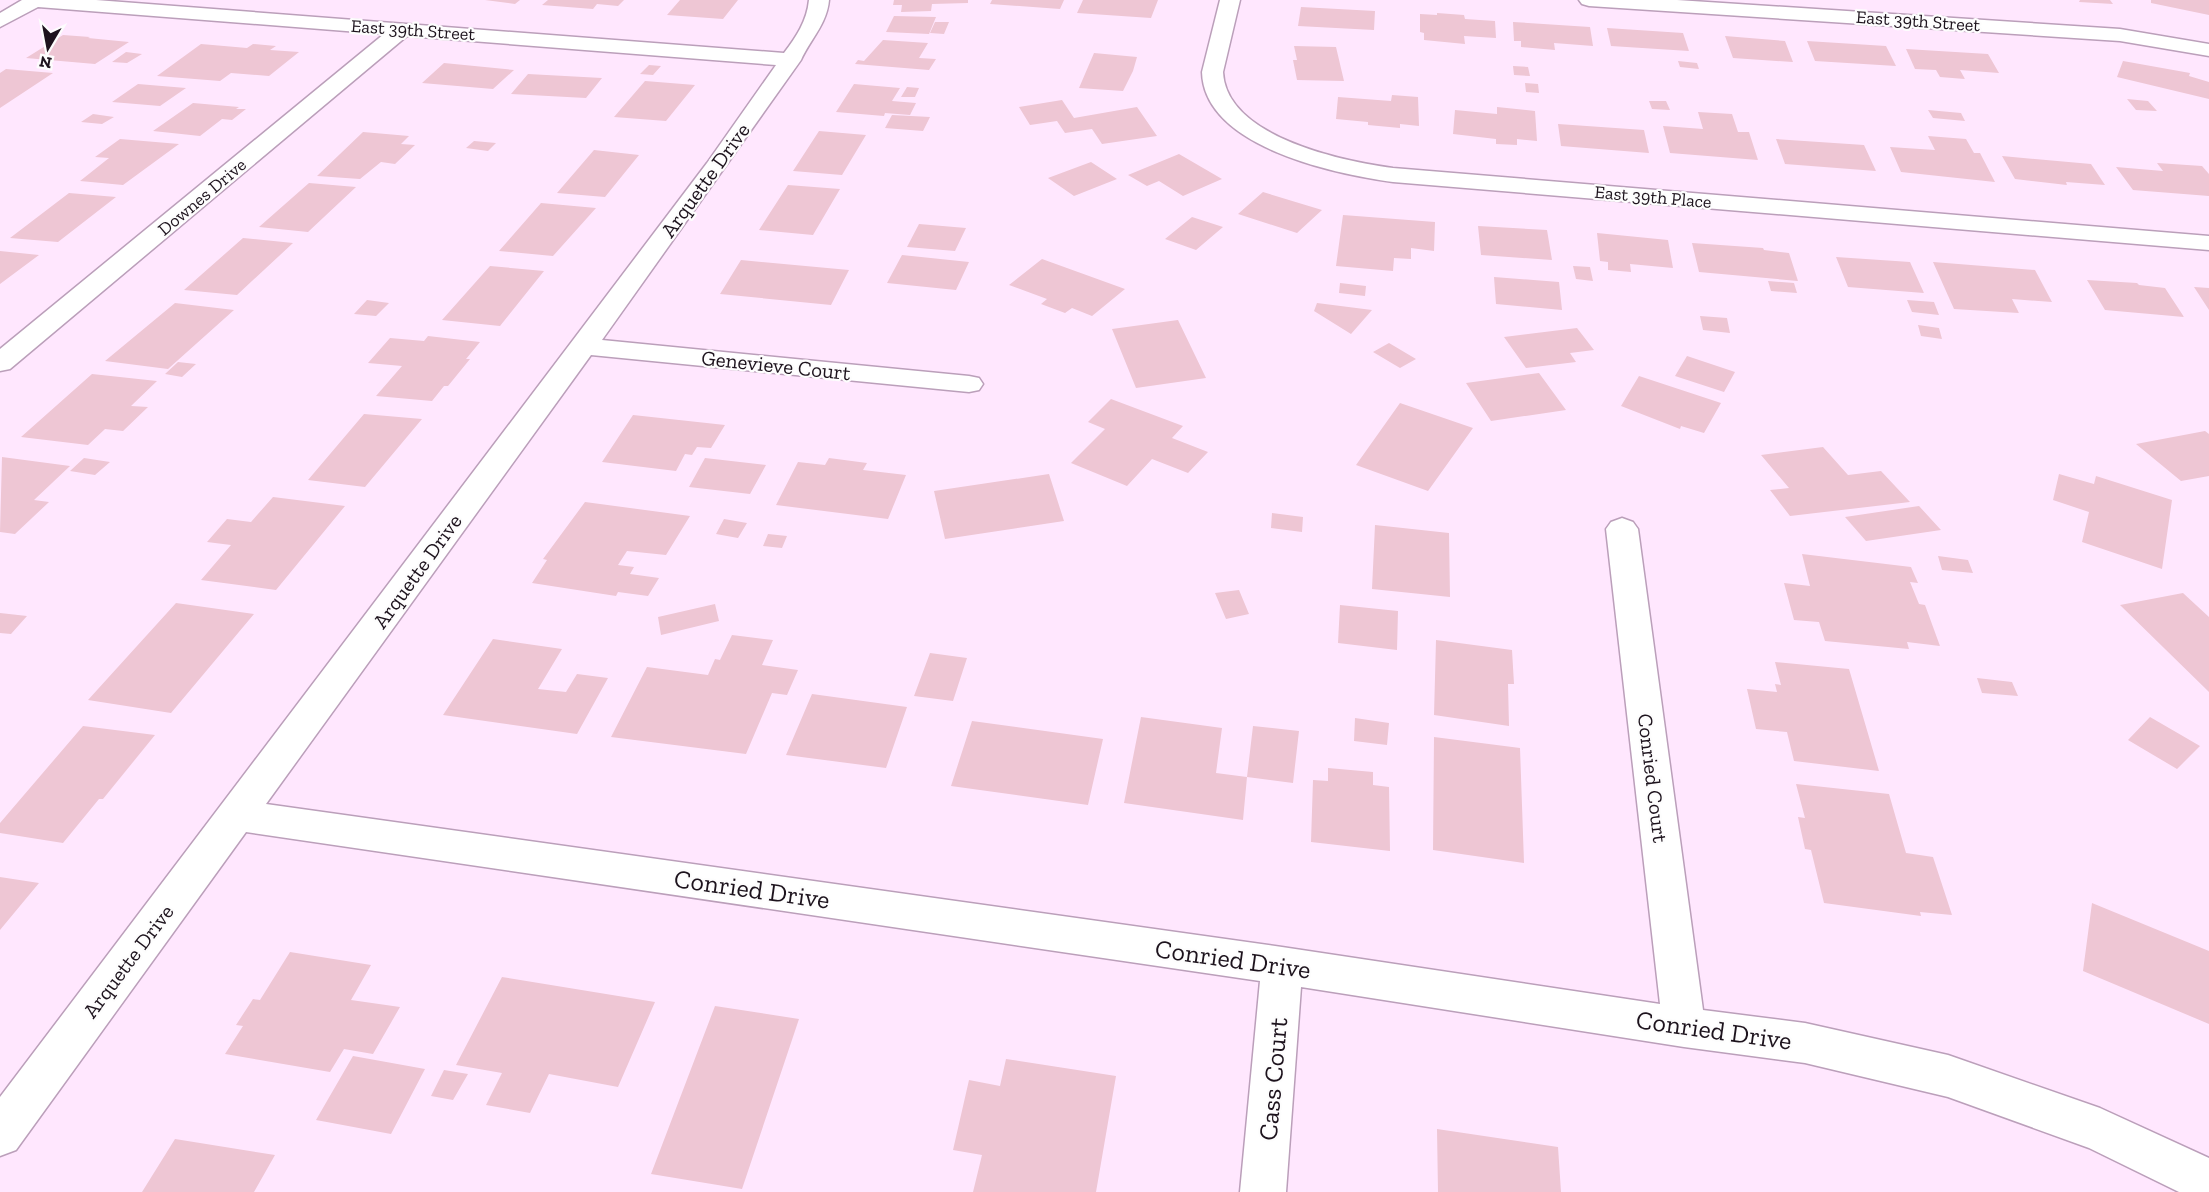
<svg xmlns="http://www.w3.org/2000/svg" width="2209" height="1192" viewBox="0 0 2209 1192" font-family="'Zilla Slab',serif">
  <rect width="100%" height="100%" fill="#ffe7fe"/>
  <path fill="#eec6d4" d="M485 0H520L515 4Z
    M548 0H624L618 6 597 4 593 9 542 5Z
    M680 0H738L723 19 667 15Z
    M894 0H968V3L932 4 931 11 901 12 902 5H893Z
    M992 0H1064L1060 9 990 4Z
    M1083 0H1158L1151 18 1077 13Z
    M2080 0H2110L2113 4 2079 2Z
    M2151 0H2209V15L2151 3Z
    M1301 7 1375 11 1374 30 1298 26Z
    M1437 13 1464 15 1465 19 1495 21 1496 38 1464 36 1465 44 1424 40V33L1420 32V14L1437 15Z
    M894 16 936 17 929 34 886 32Z
    M935 22H949L944 34 930 33Z
    M1513 22 1590 27 1593 46 1554 43 1555 50 1521 47V41H1514Z
    M1607 28 1683 33 1689 51 1611 46Z
    M63 35 90 37 88 38 129 42 95 64 26 58Z
    M1725 36 1785 41 1793 62 1733 58Z
    M883 40 928 43 919 58 936 59 929 70 855 64 858 60 864 61Z
    M1807 41 1886 46 1896 66 1815 61Z
    M201 44 247 48 253 44 276 46 270 50 299 52 269 76 231 73 220 81 157 76Z
    M1294 46 1336 47 1344 81 1297 80 1293 60H1297Z
    M1906 49 1988 54 1999 73 1960 70 1965 79 1940 77 1936 70 1915 69Z
    M126 52 142 54 127 63 112 62Z
    M1094 53 1137 57 1133 71 1123 91 1079 88Z
    M1678 61 1697 63 1699 69 1680 67Z
    M2123 61 2190 73 2189 76 2209 82V99L2117 77Z
    M444 63 514 70 493 89 422 83Z
    M649 65 661 66 653 75 640 74Z
    M1513 66 1528 67 1530 76 1514 75Z
    M6 69 53 73 0 108V73Z
    M528 74 602 78 586 98 511 94Z
    M645 81 695 85 666 121 614 117Z
    M1525 83 1538 84 1539 93 1526 92Z
    M138 84 186 88 160 106 112 102Z
    M854 84 900 88 892 101 916 103 910 115 885 113 884 116 836 112Z
    M907 87 919 88 915 97H901Z
    M1392 95 1418 97 1419 126 1400 124V128L1368 125V122L1336 119 1338 97 1391 101Z
    M2127 99 2148 101 2157 111 2136 110Z
    M1062 100 1074 118 1137 107 1157 136 1102 144 1092 129 1065 133 1057 121 1030 125 1019 107Z
    M1649 101H1666L1670 110 1652 109Z
    M193 103 239 107 236 109H246L232 120 222 119 200 136 153 131Z
    M1497 107 1535 111 1537 141 1517 139V145L1496 144V139L1453 134 1455 110 1497 114Z
    M1928 110 1961 113 1965 121 1933 118Z
    M1698 112 1732 114 1738 132H1749L1758 160 1670 153 1663 126 1703 129Z
    M93 114 114 117 102 124 81 122Z
    M892 115 930 117 923 131 885 128Z
    M1558 124 1644 130 1649 153 1561 146Z
    M819 131 866 135 842 175 793 171Z
    M363 132 409 136 401 144 415 145 395 164 381 162 360 179 317 176Z
    M1928 136 1966 139 1974 153H1980L1995 182 1901 172 1890 147 1935 150Z
    M120 139 179 144 123 185 80 181 109 158 95 157Z
    M1776 139 1864 145 1876 171 1785 164Z
    M474 141 496 143 488 151 466 148Z
    M594 150 639 155 605 197 557 193Z
    M1179 154 1222 179 1183 196 1159 181 1147 186 1128 175Z
    M2002 156 2091 164 2105 185 2066 182 2067 185 2015 179Z
    M1091 162 1117 179 1074 196 1048 178Z
    M2157 163 2202 166 2209 174V196L2133 190 2116 167 2163 171Z
    M309 183 356 187 308 232 259 227Z
    M788 185 840 189 813 235 759 230Z
    M1263 192 1322 210 1297 233 1238 214Z
    M69 193 116 197 58 242 10 238Z
    M541 203 596 208 553 256 499 251Z
    M1343 215 1435 222 1434 251 1411 248V259L1394 258 1393 271 1336 266Z
    M1192 217 1223 227 1196 250 1165 239Z
    M919 224 966 228 955 251 907 247Z
    M1478 226 1547 230 1552 260 1481 255Z
    M1597 233 1668 240 1673 268 1630 264 1631 272 1608 270V262L1600 261Z
    M243 238 293 243 237 295 184 290Z
    M1692 243 1763 248 1764 250 1789 253 1798 281 1699 272Z
    M0 251 39 255 0 284Z
    M902 255 969 262 956 290 887 283Z
    M1836 257 1910 262 1924 293 1848 287Z
    M1042 259 1125 289 1092 316 1072 308 1065 313 1041 304 1047 299 1009 285Z
    M741 260 849 270 831 305 720 294Z
    M1933 262 2035 270 2052 302 2012 299 2019 313 1954 309Z
    M490 266 544 271 500 326 442 320Z
    M1573 266 1590 267 1593 281 1576 279Z
    M1494 277 1559 282 1562 310 1496 304Z
    M2087 280 2137 283 2139 285 2165 288 2184 317 2105 310Z
    M1768 281 1794 283 1797 293 1771 291Z
    M1340 283 1366 286 1365 296 1339 293Z
    M2194 287 2209 288V310Z
    M367 300 389 303 376 316 354 314Z
    M1907 300 1934 302 1939 315 1912 312Z
    M175 303 234 310 168 369 105 361Z
    M1317 303 1372 310 1351 334 1314 311Z
    M1700 316 1727 318 1730 333 1703 330Z
    M1178 320 1206 378 1136 388 1112 329Z
    M1918 325 1939 328 1942 339 1921 336Z
    M1577 328 1594 350 1570 353 1576 362 1526 368 1504 337Z
    M428 336 480 342 466 359H470L448 386H444L432 401 376 396 402 366 368 363 390 338 424 341Z
    M1389 343 1416 359 1400 368 1373 352Z
    M1687 356 1735 372 1724 392 1675 376Z
    M178 362 196 364 182 377 165 374Z
    M1539 373 1566 410 1491 421 1466 383Z
    M92 374 157 381 131 406 148 407 123 431 105 429 88 445 21 437Z
    M1639 376 1721 403 1704 433 1681 426 1680 429 1621 406Z
    M1111 399 1183 426 1172 438 1208 452 1188 473 1152 459 1127 486 1071 463 1105 429 1088 422Z
    M1400 403 1473 428 1428 491 1356 465Z
    M364 414 422 419 365 487 308 480Z
    M633 415 725 425 711 448 697 447 692 455 685 454 676 471 602 462Z
    M2205 431 2209 434V476L2181 481 2136 444Z
    M1823 447 1848 475 1881 471 1910 502 1790 516 1770 490 1789 488 1761 455Z
    M2 457 70 466 34 500 49 502 15 534 0 532Z
    M84 458 110 462 95 475 70 471Z
    M705 458 766 465 750 494 689 487Z
    M829 458 867 463 863 470 906 475 888 519 776 505 798 462 825 465Z
    M1049 474 1064 521 945 539 934 491Z
    M2059 474 2094 484 2096 476 2172 500 2162 569 2082 542 2089 512 2053 500Z
    M273 497 345 506 276 590 201 580 231 545 207 542 227 519 251 522Z
    M585 502 690 516 666 555 627 551 618 565 634 567 630 574 659 578 648 596 618 592 616 596 532 583 547 560 543 559Z
    M1919 506 1941 530 1866 541 1845 517Z
    M1272 513 1303 517 1302 532 1271 528Z
    M724 519 747 523 738 538 716 534Z
    M1375 525 1449 533 1450 597 1372 589Z
    M768 534 787 536 782 548 763 546Z
    M1802 554 1911 567 1918 583 1910 582 1919 604 1925 605 1940 646 1907 642 1909 649 1825 641 1819 622 1794 620 1784 583 1810 586Z
    M1938 556 1968 560 1973 573 1942 570Z
    M1239 590 1249 614 1226 619 1215 593Z
    M2183 593 2209 617V692L2120 605Z
    M176 603 254 614 171 713 88 700Z
    M715 604 719 621 661 635 658 617Z
    M1340 605 1398 611 1397 650 1338 643Z
    M0 613 27 616 11 634 0 633Z
    M732 635 773 640 762 665 798 670 787 695 772 693 746 754 611 737 647 667 708 675 715 659 720 660Z
    M493 639 562 649 538 689 566 692 577 674 608 678 577 734 443 715Z
    M1436 640 1512 650 1514 684H1508L1509 726 1434 715Z
    M930 653 967 658 953 701 914 696Z
    M1775 662 1849 669 1879 771 1794 761 1787 732 1756 729 1747 689 1777 692 1775 684 1781 685Z
    M1977 678 2012 682 2018 696 1982 693Z
    M812 694 907 707 886 768 786 755Z
    M1141 717 1222 728 1216 773 1247 777 1243 820 1124 803Z
    M2150 717 2200 746 2177 769 2128 740Z
    M1355 718 1389 723 1387 745 1354 741Z
    M972 721 1103 739 1088 805 951 786Z
    M83 726 155 735 103 799H99L63 843 0 833V823Z
    M1253 726 1299 731 1293 783 1247 777Z
    M1434 737 1520 748 1524 863 1433 850Z
    M1328 768 1373 772V785L1389 787 1390 851 1311 842 1313 780 1328 781Z
    M1796 784 1889 794 1906 853 1933 857 1952 915 1920 912 1921 916 1824 903 1811 850 1805 849 1798 817 1805 818Z
    M0 877 39 883 0 930Z
    M2092 903 2209 951V1024L2083 971Z
    M290 952 371 965 351 1000 400 1007 373 1054 344 1049 330 1072 225 1054 243 1026 236 1025 253 999 260 1000Z
    M502 977 655 1002 618 1087 549 1074 530 1113 486 1105 502 1073 456 1065Z
    M715 1006 799 1019 742 1189 651 1174Z
    M353 1056 425 1069 391 1134 316 1120Z
    M1006 1059 1116 1076 1096 1192H973L982 1155 953 1150 969 1080 1000 1086Z
    M444 1070 468 1074 453 1100 431 1096Z
    M1437 1129 1558 1147 1561 1192H1438Z
    M175 1139 275 1155 254 1192H142Z"/>
  <g fill="none" stroke-linecap="round" stroke-linejoin="round">
    <defs>
      <path id="minor" d="M22 0H96L784 53C796 37 807 21 809 0H829C827 24 810 40 801 60L602 340 969 376 979 378 983 384 979 390 969 392 591 355 266 804 1282 947 1660 1004 1606 529 1611 522 1622 518 1633 522 1638 529 1703 1010 1805 1023 1948 1055 2100 1108 2209 1158V1192H2179L2089 1148 1948 1097 1805 1063 1684 1047 1301 987 1286 1192H1240L1260 981 246 832 16 1150 0 1156V1097L707 163 776 65 407 36 10 369 0 371V349L384 34 38 7 0 27V13Z
        M1220 0H1240L1223 72C1226 137 1342 161 1393 168L2209 236V250L1393 182C1335 174 1204 147 1202 72Z
        M1579 0H1677L2120 29 2209 44V56L2120 41 1589 6 1582 4Z"/>
    </defs>
    <use href="#minor" stroke="#bb9fba" stroke-width="3"/>
    <use href="#minor" fill="#fff" fill-rule="evenodd"/>
  </g>
  <g text-anchor="middle" dominant-baseline="central" stroke-width="4.5" stroke-linejoin="round" paint-order="stroke">
    <g font-size="18" fill="#1d131d" stroke="#fdfdfd">
      <text transform="translate(1918 21) rotate(4)">East 39th Street</text>
      <text transform="translate(413 30) rotate(4)">East 39th Street</text>
      <text transform="translate(202 197) rotate(-40)">Downes Drive</text>
      <text transform="translate(1653 197) rotate(5)">East 39th Place</text>
    </g>
    <g font-size="21" fill="#1d131d" stroke="#fdfdfd">
      <text transform="translate(705 180) rotate(-54)">Arquette Drive</text>
      <text transform="translate(776 365) rotate(6)">Genevieve Court</text>
      <text transform="translate(417 571) rotate(-54)">Arquette Drive</text>
      <text transform="translate(1653 778) rotate(83)">Conried Court</text>
      <text transform="translate(128 961) rotate(-53)">Arquette Drive</text>
    </g>
    <g font-size="26" fill="#1d131d" stroke="#fdfdfd">
      <text transform="translate(752 889) rotate(8)">Conried Drive</text>
      <text transform="translate(1233 959) rotate(8)">Conried Drive</text>
      <text transform="translate(1714 1030) rotate(8)">Conried Drive</text>
      <text transform="translate(1273 1079) rotate(-85)">Cass Court</text>
    </g>
  </g>
  <g transform="translate(48 48) rotate(190)" stroke="#fdfdfd" stroke-width="4.5" paint-order="stroke">
  <path d="M0-4.5L10 22L0 15L-10 22Z" fill="#1d131d"/>
  <text y="-9" font-size="16" font-weight="bold" text-anchor="middle" fill="#1d131d">N</text>
  </g>
</svg>
